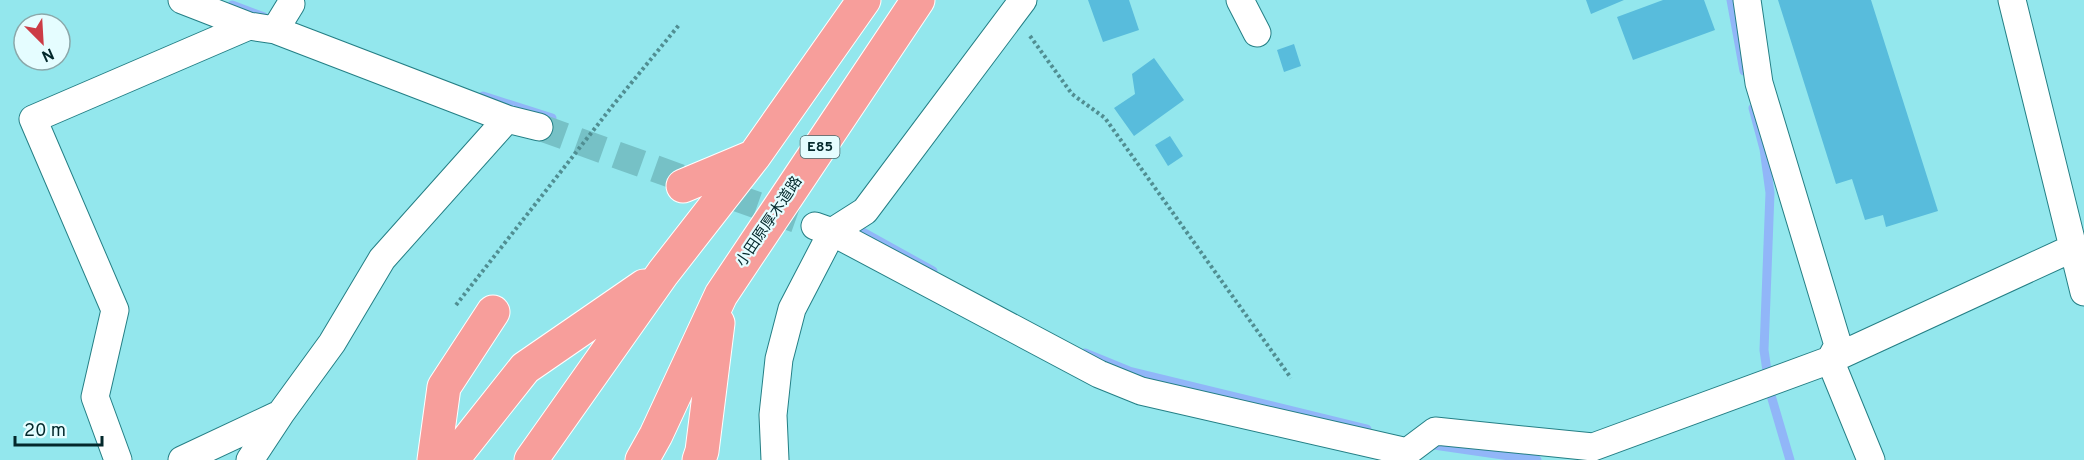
<svg xmlns="http://www.w3.org/2000/svg" width="2084" height="460" viewBox="0 0 2084 460" font-family="Overpass,'Noto Sans JP',sans-serif">
  <rect width="100%" height="100%" fill="#93e7ed"/>
  <g fill="none" stroke-linecap="round" stroke-linejoin="round">
    <path stroke="#91b6f8" stroke-width="9" d="M1731 0 1744 71
      M232 5 264 17
      M483 96 552 118
      M1753 108 1764 149 1770 193 1764 350 1770 392 1790 460
      M859 230 933 271
      M1085 353 1129 371 1367 429
      M1427 444 1537 460"/>
  </g>
  <path fill="#58bcdc" d="M1088 0H1129L1139 30 1103 42Z
    M1586 0H1624L1591 14Z
    M1663 0H1704L1715 30 1633 60 1617 17Z
    M1778 0H1871L1938 211 1886 227 1883 215 1865 220 1852 179 1836 184Z
    M1294 44 1301 66 1284 72 1277 50Z
    M1154 58 1184 100 1134 136 1114 108 1135 94 1132 74Z
    M1170 136 1183 156 1168 166 1155 145Z"/>
  <g fill="none" stroke-linecap="round" stroke-linejoin="round">
    <path stroke="#76c1c6" stroke-width="27" stroke-dasharray="27 14" stroke-linecap="butt" d="M539 127 815 226"/>
    <defs>
      <path id="street" d="M182 0 249 26 275 30 507 119 539 127
        M1240 0 1257 33
        M1747 0 1759 83 1838 345 1830 360 1871 460
        M2012 0 2084 292
        M275 30 291 4
        M815 226 832 232 1099 374 1141 391 1407 452
        M118 460 95 397 115 310 33 119 249 26
        M182 460 280 414
        M250 460 281 413 332 343 382 259 507 119
        M775 460 773 415 779 359 792 309 832 232 865 211 1023 0
        M1403 460 1407 452 1435 431 1593 447 1830 360 2073 248"/>
      <path id="highway" d="M683 186 750 158
        M434 460 444 387 493 312
        M452 460 525 368 644 286
        M531 460 663 273 755 155 864 0
        M642 460 656 435 721 295 918 0
        M699 460 702 451 718 323"/>
    </defs>
    <use href="#street" stroke="#247f85" stroke-width="29"/>
    <use href="#highway" stroke="#fff" stroke-width="35"/>
    <path stroke="#508e92" stroke-width="4" stroke-dasharray="3 3" stroke-linecap="butt" d="M1030 36 1072 94 1105 118 1291 378
      M456 305 614 104 679 25"/>
    <use href="#street" stroke="#fff" stroke-width="27"/>
    <use href="#highway" stroke="#f79e9b" stroke-width="33"/>
  </g>
  <g text-anchor="middle" dominant-baseline="central" stroke-width="4.5" stroke-linejoin="round" paint-order="stroke">
    <rect fill="#e5fdff" stroke="#47686b" stroke-width="1.5" x="800.5" y="136" width="39" height="22" rx="4.5"/>
    <g font-size="14" font-weight="bold" fill="#03282b">
      <text x="820" y="147">E85</text>
    </g>
    <g font-size="15" fill="#03282b" stroke="#e5fdff">
      <text transform="translate(770 222) rotate(-56)">小田原厚木道路</text>
    </g>
  </g>
  <g transform="translate(42 42) rotate(156)"><circle r="28" fill="#e5fdff" stroke="#8ba8aa" stroke-width="1.5"/>
  <path d="M0-4.5L10 22L0 15L-10 22Z" fill="#cc3c46"/>
  <text y="-9" font-size="16" font-weight="bold" text-anchor="middle" fill="#03282b">N</text>
  </g>
  <path d="M15 436v9h87v-9" fill="none" stroke="#03282b" stroke-width="3"/>
  <text x="24" y="436" font-size="18" fill="#03282b" stroke="#e5fdff" stroke-width="4.5" paint-order="stroke">20 m</text>
</svg>
